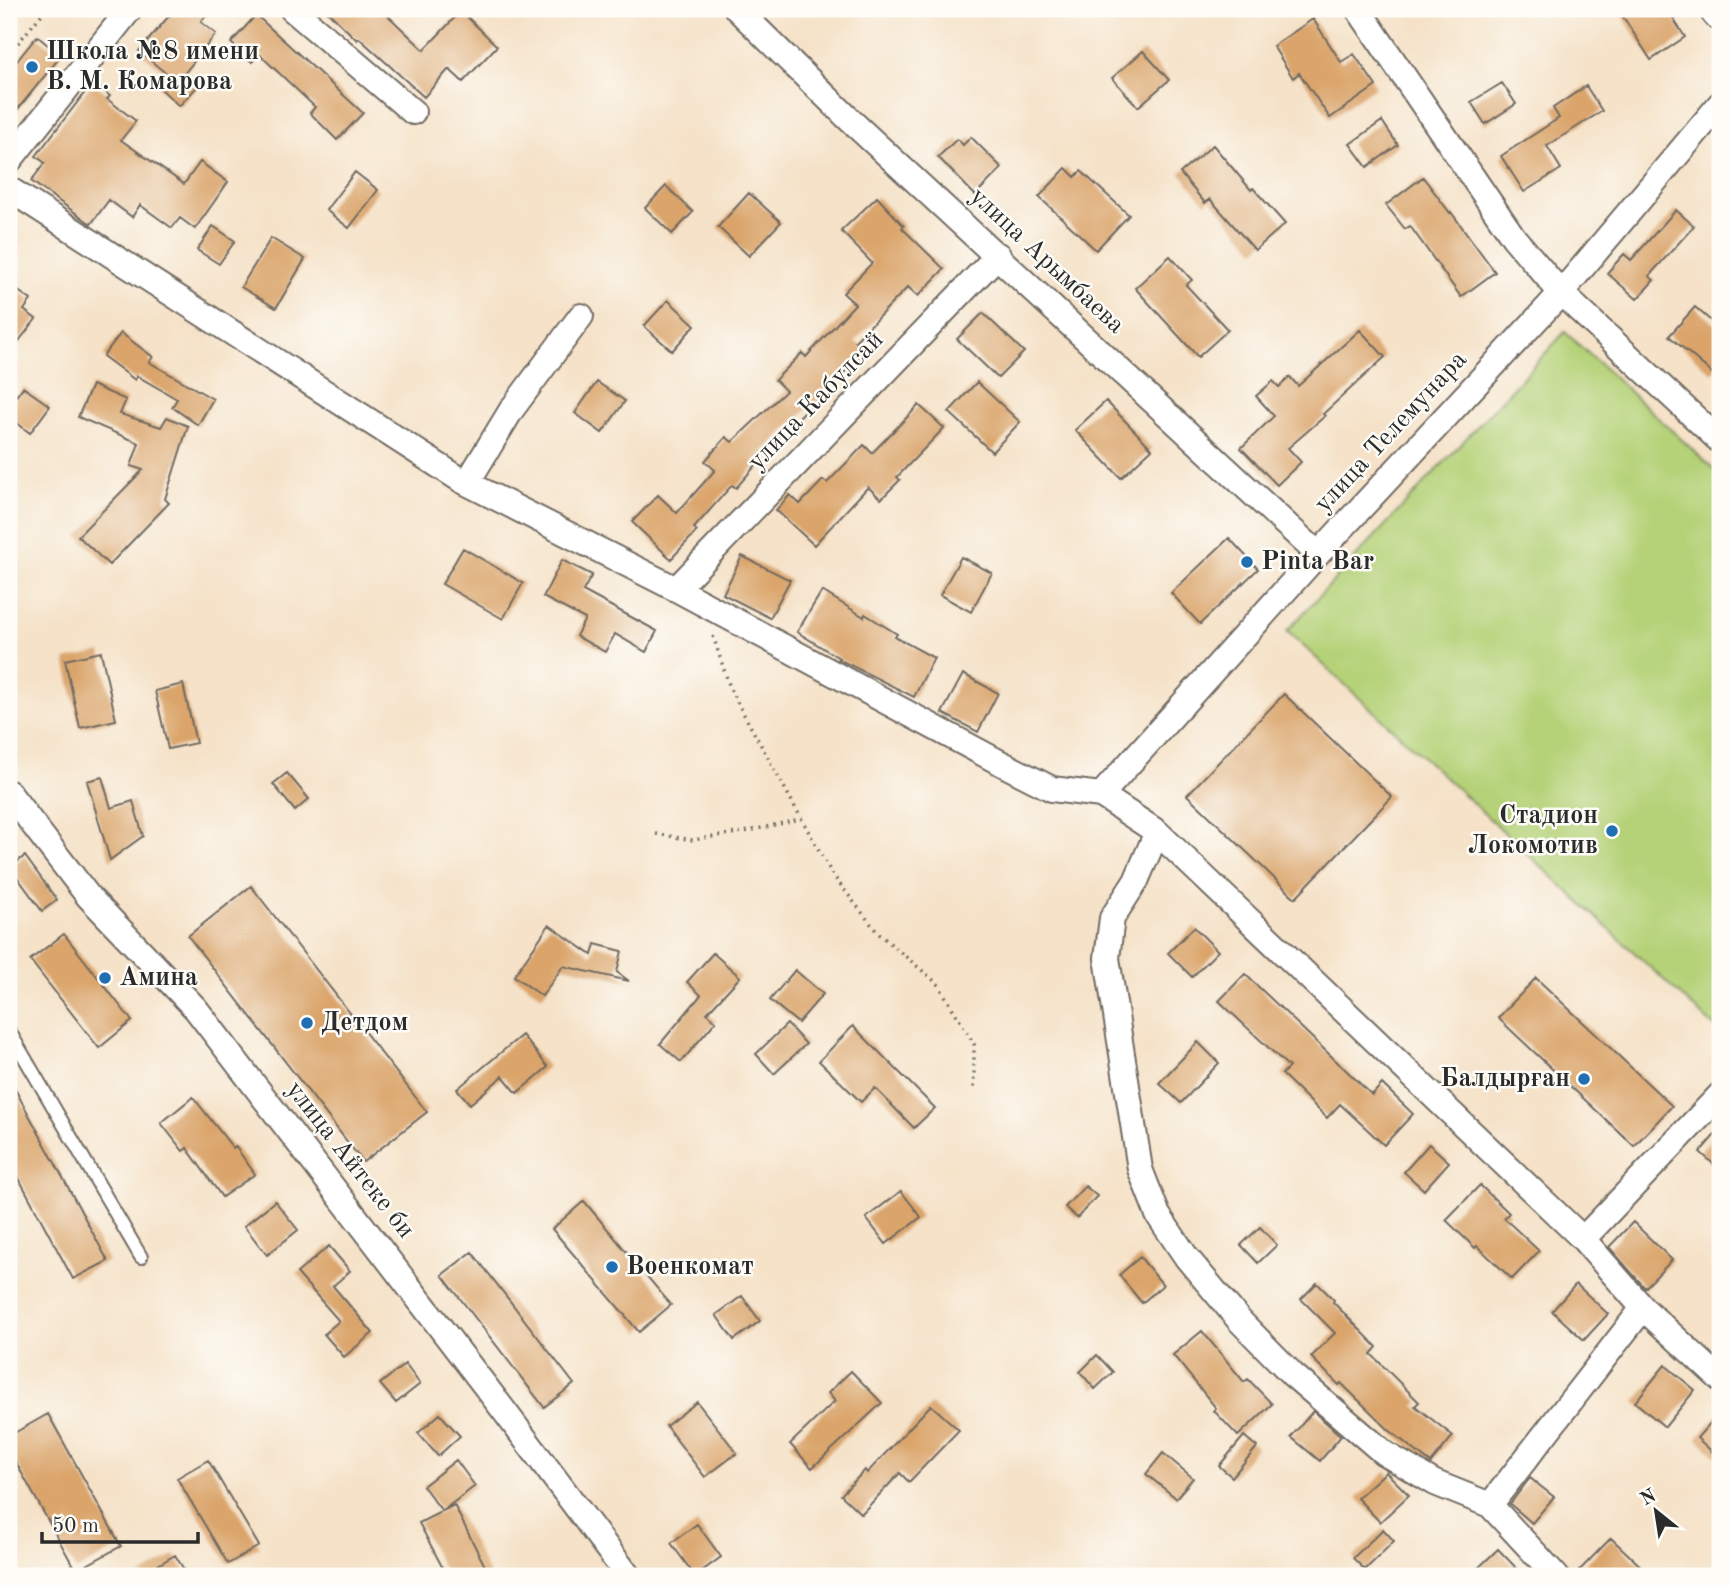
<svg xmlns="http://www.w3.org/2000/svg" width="1729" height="1585" viewBox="0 0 1729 1585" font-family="'Old Standard TT',serif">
  <rect width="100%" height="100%" fill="#fdfcf7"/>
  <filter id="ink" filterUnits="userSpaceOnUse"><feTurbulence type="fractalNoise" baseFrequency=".0143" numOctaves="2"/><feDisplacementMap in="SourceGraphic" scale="14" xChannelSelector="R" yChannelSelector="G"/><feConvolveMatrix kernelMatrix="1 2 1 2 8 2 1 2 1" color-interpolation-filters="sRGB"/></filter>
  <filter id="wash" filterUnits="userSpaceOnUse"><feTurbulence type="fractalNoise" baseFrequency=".00686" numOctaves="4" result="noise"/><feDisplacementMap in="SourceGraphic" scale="28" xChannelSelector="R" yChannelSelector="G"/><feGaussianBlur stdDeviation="1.57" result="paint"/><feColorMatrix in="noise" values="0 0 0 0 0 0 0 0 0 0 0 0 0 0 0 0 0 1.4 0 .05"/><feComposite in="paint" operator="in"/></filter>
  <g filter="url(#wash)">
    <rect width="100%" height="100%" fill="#f5e2c8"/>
    <path fill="#b5d278" stroke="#707e52" stroke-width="2" d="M1565 332 1720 475V1032L1287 631Z"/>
    <g id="blocks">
      <path fill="#daa46b" d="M175 9H211L201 22 216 34 184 74 197 87 179 106 158 86 168 75 139 51Z
        M325 9H381L424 50 461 11 497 46 463 82 449 69 424 97 359 38 357 40Z
        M1618 9H1667L1685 37 1651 60Z
        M256 15 363 113 337 140 310 113 315 107 259 54 252 62 231 43Z
        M1313 19 1341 62 1354 54 1376 86 1330 118 1299 73 1293 78 1273 46Z
        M37 36 61 56 9 120V71Z
        M1143 51 1169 80 1138 107 1112 78Z
        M93 82 110 96 107 99 136 121 121 140 184 184 200 162 228 182 195 229 180 218 172 228 140 205 132 217 109 200 91 224 31 181 45 163 36 156Z
        M1502 83 1516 104 1485 124 1471 102Z
        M1586 86 1602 111 1547 146 1561 169 1524 192 1501 156 1559 118 1553 108Z
        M1382 121 1398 145 1367 167 1350 144Z
        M971 137 1002 168 975 195 938 157 957 139 963 145Z
        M1213 145 1251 190 1253 188 1285 224 1255 250 1210 199 1205 203 1180 173Z
        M1066 168 1075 177 1081 171 1129 215 1096 250 1039 197Z
        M355 172 378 190 349 228 326 210Z
        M1423 177 1450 213 1451 212 1495 272 1461 297 1410 226 1405 229 1386 205Z
        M666 186 693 212 672 234 645 208Z
        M749 193 781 222 749 256 718 227Z
        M877 197 904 226 902 228 944 269 918 296 908 287 855 341 865 350 841 376 754 461 757 464 736 488 732 485 694 528 697 531 671 559 632 522 658 495 677 513 715 470 705 461 726 437 732 442 786 391 775 380 802 353 806 357 855 304 843 293 872 263 841 231Z
        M1676 210 1694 226 1649 276 1654 280 1637 299 1607 273 1624 254 1631 260Z
        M213 226 235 241 219 264 197 250Z
        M271 238 305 259 276 308 241 287Z
        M1170 256 1192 280 1186 285 1228 330 1198 357 1135 288Z
        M17 290 31 300 24 310 36 319 19 341 9 334V298L10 299Z
        M668 300 695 325 672 351 644 326Z
        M1695 307 1720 329V364L1712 373 1669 336Z
        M983 313 1024 352 998 378 957 339Z
        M1360 330 1385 357 1323 414 1325 416 1288 448 1301 462 1277 485 1241 448 1274 416 1256 396 1273 381 1279 387 1290 377 1298 386Z
        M121 333 153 357 149 362 213 399 198 425 172 407 177 399 137 376 135 380 103 356Z
        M597 382 625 401 602 433 575 413Z
        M977 382 1020 422 992 452 949 412Z
        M92 385 126 400 120 414 161 427 167 417 188 426 165 499 169 503 109 565 78 536 143 470 131 466 139 443 78 417Z
        M23 387 50 406 30 433 9 417V406Z
        M1106 401 1152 449 1121 478 1075 430Z
        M919 405 944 428 897 477 900 480 881 499 868 487 814 545 776 510 790 495 800 504 823 480 827 483 864 445 872 453Z
        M1229 538 1258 569 1200 624 1171 593Z
        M463 548 523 583 503 619 442 584Z
        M742 556 790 580 770 618 723 594Z
        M961 557 992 573 971 612 940 595Z
        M562 560 592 575 583 591 657 631 646 652 615 634 605 652 576 636 585 619 543 597Z
        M822 591 864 617 865 614 897 634 895 637 934 658 914 697 838 659 839 658 797 632Z
        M101 652 116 720 80 728 65 660Z
        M963 674 998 693 978 732 942 713Z
        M183 684 196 743 168 749 155 691Z
        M1284 694 1392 797 1295 898 1187 795Z
        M287 773 309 799 295 811 273 784Z
        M102 777 111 808 133 801 143 836 110 860 87 781Z
        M25 856 57 900 42 911 10 867Z
        M251 886 427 1112 363 1162 188 936Z
        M549 925 592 955 595 944 622 951 617 972 629 981 563 966 542 996 514 976Z
        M1194 927 1218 951 1192 977 1168 953Z
        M64 934 132 1021 99 1048 30 960Z
        M713 953 740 977 707 1013 716 1021 681 1062 660 1044 701 995 687 982Z
        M795 970 823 994 798 1023 770 1000Z
        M1245 974 1372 1095 1382 1084 1413 1114 1384 1145 1340 1104 1327 1118 1282 1074 1289 1067 1219 1001Z
        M1536 978 1672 1106 1634 1146 1498 1018Z
        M787 1024 806 1044 774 1074 756 1054Z
        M853 1026 935 1108 914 1128 875 1088 861 1102 819 1061Z
        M522 1035 548 1067 517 1093 503 1076 470 1104 457 1089Z
        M1198 1042 1219 1063 1181 1103 1159 1083Z
        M9 1078 108 1261 73 1279 9 1160Z
        M193 1097 233 1148 235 1146 255 1174 222 1197 187 1148 183 1151 161 1123Z
        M1720 1129V1170L1700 1152Z
        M1429 1144 1449 1162 1424 1190 1404 1172Z
        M1480 1185 1509 1213 1504 1218 1539 1251 1512 1279 1477 1246 1475 1248 1446 1220Z
        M1085 1186 1097 1196 1077 1218 1065 1207Z
        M901 1191 921 1217 886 1244 866 1218Z
        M275 1201 298 1230 267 1255 244 1226Z
        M584 1201 671 1305 639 1332 552 1229Z
        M1633 1222 1672 1260 1645 1288 1609 1247Z
        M1260 1227 1277 1245 1258 1263 1241 1245Z
        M329 1246 350 1271 333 1286 373 1333 344 1357 324 1334 339 1321 297 1273Z
        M472 1252 574 1384 544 1407 442 1275Z
        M1140 1257 1163 1285 1142 1303 1119 1275Z
        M1317 1283 1334 1300 1333 1302 1377 1347 1371 1354 1419 1402 1415 1406 1453 1436 1431 1463 1389 1430 1341 1383 1339 1385 1311 1357 1335 1333 1301 1299Z
        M1576 1284 1608 1314 1584 1340 1552 1311Z
        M742 1296 760 1321 734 1340 716 1315Z
        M1202 1331 1244 1382 1248 1379 1272 1404 1238 1436 1214 1411 1216 1408 1173 1355Z
        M1097 1355 1113 1372 1095 1389 1080 1372Z
        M405 1364 420 1384 396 1403 380 1384Z
        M1665 1365 1695 1390 1665 1427 1635 1402Z
        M851 1371 882 1403 812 1468 790 1444 835 1401 828 1393Z
        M697 1402 737 1453 705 1477 666 1426Z
        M931 1405 959 1430 909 1482 900 1473 861 1514 841 1495 865 1470 867 1473Z
        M1313 1411 1341 1436 1320 1461 1291 1437Z
        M1720 1412V1459L1697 1438Z
        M48 1414 121 1546 76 1571 9 1450V1436Z
        M440 1414 460 1436 438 1456 418 1433Z
        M1244 1436 1257 1447 1232 1477 1219 1466Z
        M1163 1453 1193 1478 1176 1498 1146 1474Z
        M208 1460 259 1546 228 1564 177 1478Z
        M456 1460 475 1486 442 1511 423 1486Z
        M1386 1472 1409 1495 1380 1522 1357 1498Z
        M1530 1478 1554 1497 1532 1523 1510 1504Z
        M454 1505 490 1576H447L419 1523Z
        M697 1524 721 1557 695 1576 671 1543Z
        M1383 1529 1394 1541 1365 1570 1353 1558Z
        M1611 1538 1651 1576H1574Z
        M1498 1549 1524 1576H1470Z
        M175 1555 188 1576H139Z"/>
    </g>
  </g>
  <g filter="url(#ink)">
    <use href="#blocks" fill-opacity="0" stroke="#726b62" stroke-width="2"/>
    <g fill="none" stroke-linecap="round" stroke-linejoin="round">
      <defs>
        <path id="lane" d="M9 1031 141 1257"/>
        <path id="street" d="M292 9 413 112
          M737 9 851 121 1318 554
          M1358 9 1514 238 1561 293 1720 441
          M9 161 130 9
          M9 189 461 480 676 589 997 761 1052 789 1101 795 1157 832 1583 1239 1720 1095
          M467 483 512 409 581 316
          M676 589 998 255
          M9 793 88 896 196 1009 502 1408 628 1576
          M1101 795 1318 554 1561 293 1720 104
          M1157 832 1136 881 1112 918 1107 958 1140 1169 1158 1215 1187 1258 1239 1320 1293 1375 1384 1453 1435 1483 1490 1505 1556 1576
          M1583 1239 1643 1308 1720 1379
          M1490 1505 1643 1308"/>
        <path id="secondary" d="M1717 9 1720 13"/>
      </defs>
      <use href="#lane" stroke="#726b62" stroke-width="16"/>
      <use href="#street" stroke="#726b62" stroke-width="28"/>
      <use href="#secondary" stroke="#726b62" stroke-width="38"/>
      <path stroke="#726b62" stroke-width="3.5" stroke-dasharray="2 5" stroke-linecap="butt" d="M9 37 17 43
        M9 54 46 9
        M713 636 731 691 832 874 878 933 938 984 974 1044V1090
        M656 834 693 840 749 831 800 819"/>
      <use href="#lane" stroke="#fff" stroke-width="12"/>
      <use href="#street" stroke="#fff" stroke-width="24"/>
      <use href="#secondary" stroke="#fff" stroke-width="35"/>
    </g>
  </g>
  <g fill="#1f6fb2" stroke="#fdfcf7" stroke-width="2.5">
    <circle cx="32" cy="67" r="7"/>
    <circle cx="1247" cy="562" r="7"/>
    <circle cx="1612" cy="831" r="7"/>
    <circle cx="105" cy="978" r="7"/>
    <circle cx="307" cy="1023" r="7"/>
    <circle cx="1584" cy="1079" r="7"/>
    <circle cx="612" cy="1267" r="7"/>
  </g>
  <g text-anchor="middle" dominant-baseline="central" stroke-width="5" stroke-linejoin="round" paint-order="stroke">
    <g font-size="26" font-weight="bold" fill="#2b2b2b" stroke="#fdfcf7" text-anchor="start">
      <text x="46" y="52">Школа №8 имени<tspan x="46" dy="30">В. М. Комарова</tspan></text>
      <text x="1261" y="562">Pinta Bar</text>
      <text x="1598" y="816" text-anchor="end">Стадион<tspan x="1598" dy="30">Локомотив</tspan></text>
      <text x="119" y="978">Амина</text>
      <text x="321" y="1023">Детдом</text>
      <text x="1570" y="1079" text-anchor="end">Балдырған</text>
      <text x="626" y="1267">Военкомат</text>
    </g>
    <g font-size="26" fill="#2b2b2b" stroke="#fdfcf7">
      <text transform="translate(1047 261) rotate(43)">улица Арымбаева</text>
      <text transform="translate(816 401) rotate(-46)">улица Кабулсай</text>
      <text transform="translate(1391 432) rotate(-47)">улица Телемунара</text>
      <text transform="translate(350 1160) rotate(52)">улица Айтеке би</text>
    </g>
  </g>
  <rect width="1729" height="1585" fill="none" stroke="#fdfcf7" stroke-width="35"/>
  <g transform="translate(1656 1511) rotate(330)" stroke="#fdfcf7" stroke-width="5" paint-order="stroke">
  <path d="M0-5L12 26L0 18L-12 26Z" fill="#2b2b2b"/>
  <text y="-10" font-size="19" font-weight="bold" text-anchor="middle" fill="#2b2b2b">N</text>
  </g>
  <path d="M42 1532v10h156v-10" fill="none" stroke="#2b2b2b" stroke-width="3.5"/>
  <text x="52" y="1532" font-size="21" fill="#2b2b2b" stroke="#fdfcf7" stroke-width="5" paint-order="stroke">50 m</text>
</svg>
